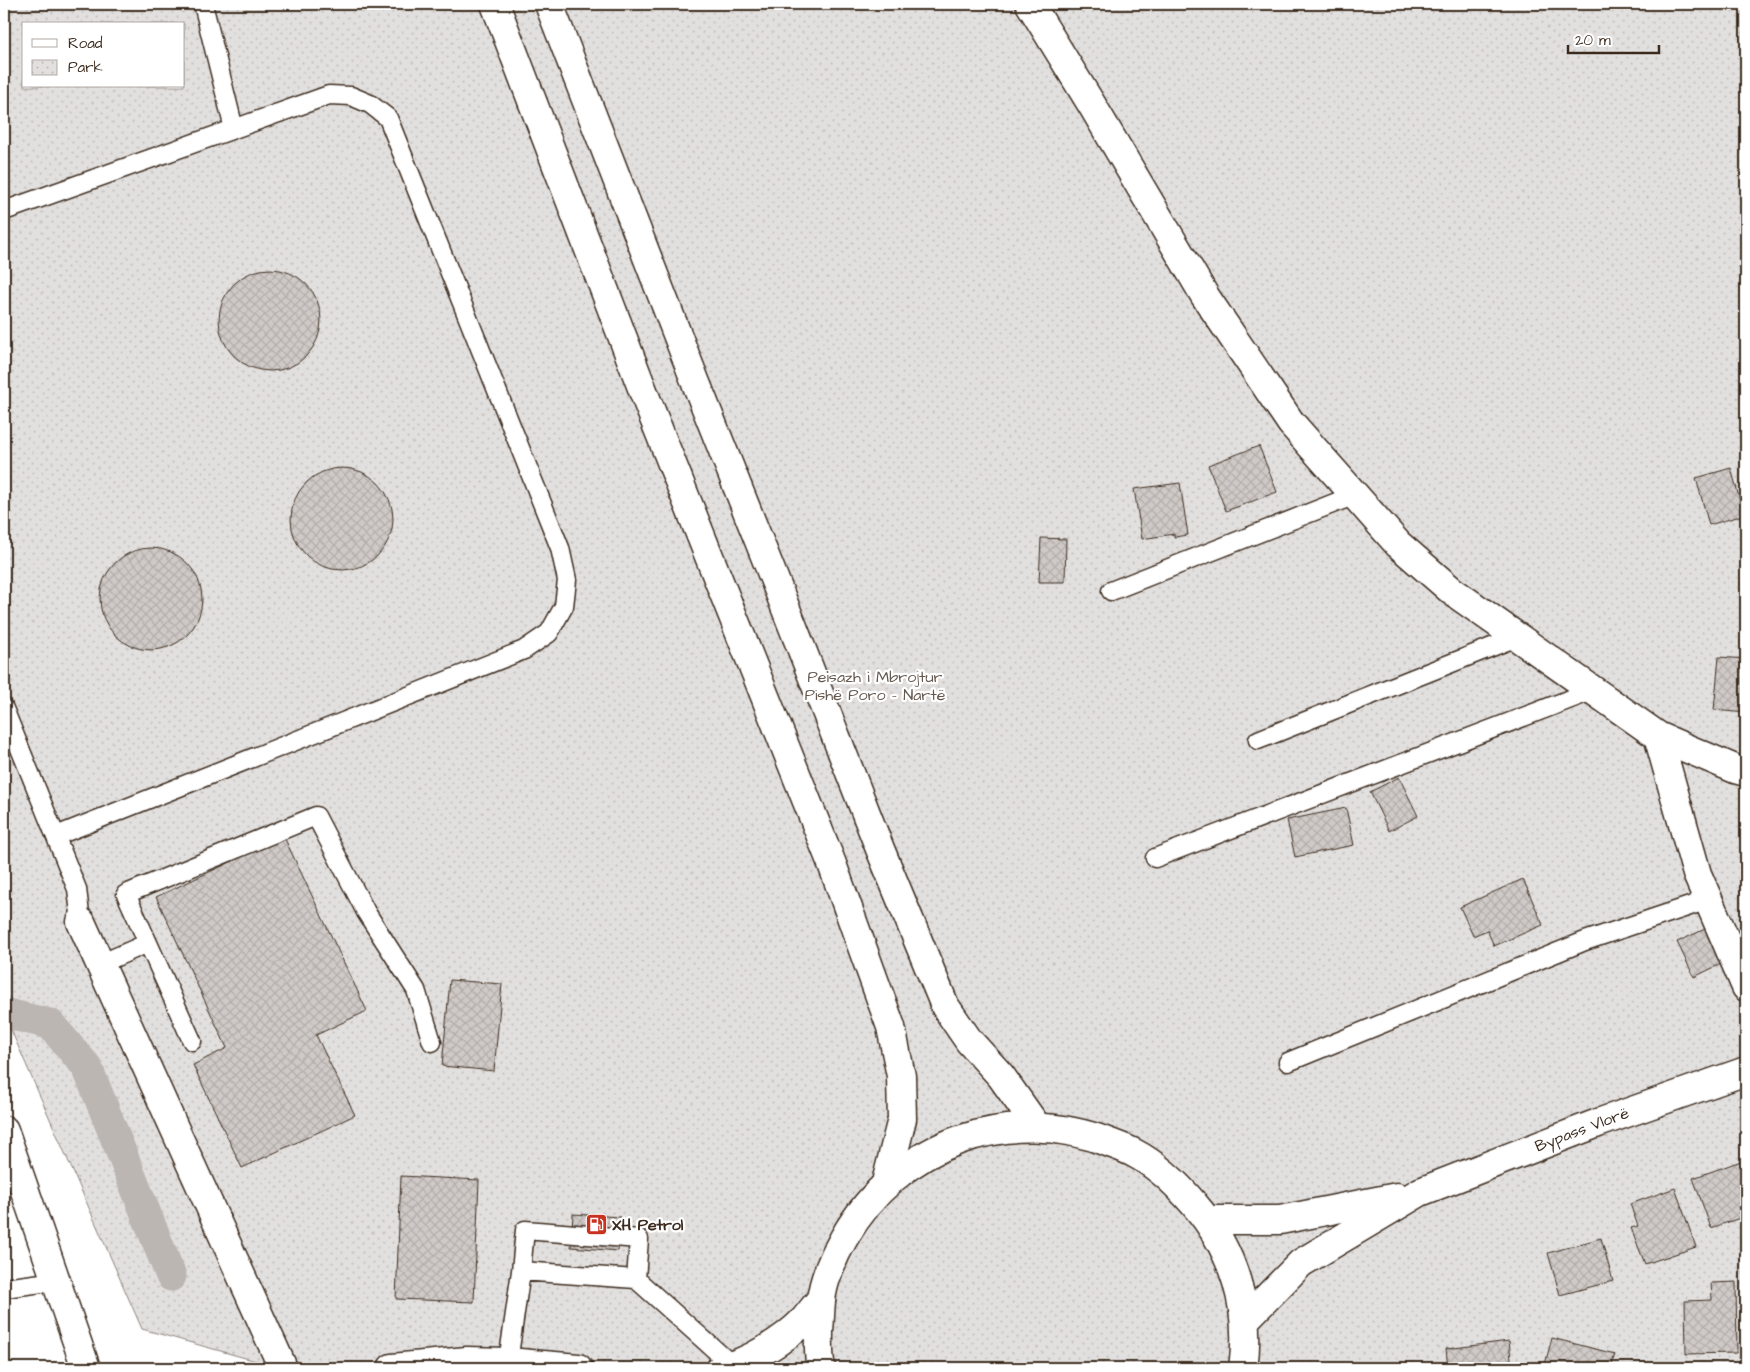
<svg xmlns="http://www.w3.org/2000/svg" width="1750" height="1372" viewBox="0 0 1750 1372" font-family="'Architects Daughter',sans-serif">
  <defs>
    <pattern id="park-dots" width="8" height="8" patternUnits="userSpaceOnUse" patternTransform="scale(1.25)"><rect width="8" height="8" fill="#e2e0de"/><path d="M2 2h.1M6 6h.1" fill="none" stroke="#c3c0be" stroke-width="1.8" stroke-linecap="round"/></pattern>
    <pattern id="building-cross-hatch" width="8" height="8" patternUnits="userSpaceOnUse" patternTransform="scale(1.25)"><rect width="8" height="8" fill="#cfcac7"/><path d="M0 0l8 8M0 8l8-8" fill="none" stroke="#b3aeaa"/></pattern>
  </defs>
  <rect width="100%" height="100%" fill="#fff"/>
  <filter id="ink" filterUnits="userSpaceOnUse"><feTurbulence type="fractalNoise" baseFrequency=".02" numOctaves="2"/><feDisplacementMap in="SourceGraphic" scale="10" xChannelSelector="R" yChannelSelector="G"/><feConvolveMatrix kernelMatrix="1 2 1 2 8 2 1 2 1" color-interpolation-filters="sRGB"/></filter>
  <g filter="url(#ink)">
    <path fill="url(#park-dots)" stroke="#8e857e" fill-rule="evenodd" d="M4 4H1746V1368H281L142 1329 4 1014ZM24 24H184V86H24Z"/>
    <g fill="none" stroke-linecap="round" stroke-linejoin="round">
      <path stroke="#bcb6b3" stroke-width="31" d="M4 1013 50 1024 87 1067 171 1276"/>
    </g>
    <path fill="url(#building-cross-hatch)" stroke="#3b2a1e" d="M219 320a51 51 0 1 1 102 0a51 51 0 1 1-102 0Z
      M1259 446 1277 492 1226 511 1208 465Z
      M291 519a51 51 0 1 1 102 0a51 51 0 1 1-102 0Z
      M1731 468 1744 515 1709 525 1696 478Z
      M1180 483 1188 535 1174 537V534L1142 539 1134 489Z
      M1041 538 1066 539 1065 582H1039Z
      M100 599a51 51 0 1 1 102 0a51 51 0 1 1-102 0Z
      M1719 657 1746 659V713L1714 710Z
      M1399 777 1418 816 1389 831 1370 792Z
      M1346 808 1354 845 1295 857 1287 820Z
      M284 837 367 1011 316 1035 355 1115 242 1168 193 1065 227 1048 156 897Z
      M1523 879 1543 925 1494 946 1487 930 1473 936 1460 907Z
      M1705 929 1721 964 1694 977 1677 942Z
      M450 980 502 984 494 1071 442 1066Z
      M1741 1161 1746 1175V1216L1711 1228 1693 1178Z
      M401 1176 479 1180 474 1302 396 1299Z
      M1675 1188 1696 1247 1645 1264 1631 1228 1638 1226 1630 1204Z
      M573 1214 621 1217 618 1251 571 1247Z
      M1601 1238 1613 1281 1560 1295 1548 1253Z
      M1736 1282 1737 1353 1686 1354 1685 1301 1712 1300 1711 1283Z
      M1552 1338 1615 1354 1611 1368H1544Z
      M1509 1341 1512 1368H1448L1446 1349Z"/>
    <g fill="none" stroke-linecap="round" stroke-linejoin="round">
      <defs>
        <path id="lane" d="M203 4 234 129
          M4 211 329 95 351 96 370 104 388 118 560 548 567 580 564 606 549 633 524 650 56 836
          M1111 591 1355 495
          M4 709 77 889 81 922
          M1258 740 1517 637
          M1155 858 1594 690
          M100 964 148 943
          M192 1041 126 894 316 816 366 912 416 990 432 1042
          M1288 1062 1585 941 1708 900
          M521 1271 525 1230 639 1239 636 1279
          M4 1288 57 1281
          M508 1362 521 1271 636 1279 733 1366"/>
        <path id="street" d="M1030 4 1092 105 1205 296 1291 423 1398 544 1452 591 1658 736 1735 769 1746 772
          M1658 736 1697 874 1746 987
          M81 922 283 1368"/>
        <path id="secondary" d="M4 1130 86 1368
          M392 1368 467 1361 508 1362 578 1368
          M721 1368C747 1364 786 1339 804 1320 810 1313 815 1306 821 1299"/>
        <g id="primary">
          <path d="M1208 1220H1280L1397 1197"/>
          <path id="s1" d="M1245 1320 1301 1263 1420 1192 1598 1123 1746 1071"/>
          <path d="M821 1368C818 1355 819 1344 819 1331 820 1321 820 1311 821 1301 823 1280 834 1255 844 1238 898 1143 1009 1103 1110 1143 1118 1146 1127 1149 1134 1153 1157 1165 1177 1184 1194 1204 1233 1249 1252 1309 1243 1368"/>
        </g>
        <path id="highway" d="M495 4 647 401 832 864 891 1027 901 1076 902 1119 886 1183
          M549 4 696 383 775 581 880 849 945 1006 969 1041 1001 1076 1037 1127"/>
      </defs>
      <use href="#lane" stroke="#3b2a1e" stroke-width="21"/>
      <use href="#street" stroke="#3b2a1e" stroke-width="31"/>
      <use href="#secondary" stroke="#3b2a1e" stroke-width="31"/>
      <use href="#primary" stroke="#3b2a1e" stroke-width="31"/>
      <use href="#highway" stroke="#3b2a1e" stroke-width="31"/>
      <use href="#lane" stroke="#fff" stroke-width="18"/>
      <use href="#street" stroke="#fff" stroke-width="28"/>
      <use href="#secondary" stroke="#fff" stroke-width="28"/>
      <use href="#primary" stroke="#fff" stroke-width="28"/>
      <use href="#highway" stroke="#fff" stroke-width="28"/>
    </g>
  </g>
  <defs>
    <symbol id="fuel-square" viewBox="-11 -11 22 22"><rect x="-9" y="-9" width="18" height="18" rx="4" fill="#c8321e" stroke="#fff"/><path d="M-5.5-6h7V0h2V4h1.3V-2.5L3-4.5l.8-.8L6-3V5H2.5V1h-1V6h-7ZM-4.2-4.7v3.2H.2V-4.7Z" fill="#fff"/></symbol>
  </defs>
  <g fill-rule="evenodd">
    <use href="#fuel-square" x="584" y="1212" width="25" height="25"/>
  </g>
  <g text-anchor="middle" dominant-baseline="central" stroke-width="4.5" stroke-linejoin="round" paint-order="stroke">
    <g font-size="16" fill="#65584e" stroke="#fff">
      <text x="875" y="677">Peisazh i Mbrojtur<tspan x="875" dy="18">Pishë Poro - Nartë</tspan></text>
    </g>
    <g font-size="16" fill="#3b2a1e" stroke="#fff">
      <text stroke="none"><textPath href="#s1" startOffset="392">Bypass Vlorë</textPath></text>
    </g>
    <g font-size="16" font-weight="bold" fill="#3b2a1e" stroke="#fff" text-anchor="start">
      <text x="612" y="1225">XH Petrol</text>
    </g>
  </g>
  <rect width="1750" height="1372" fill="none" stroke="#fff" stroke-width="20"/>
  <rect x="10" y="10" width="1730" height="1352" fill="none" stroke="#3b2a1e" stroke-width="2" filter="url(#ink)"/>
  <rect x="22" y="22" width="162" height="65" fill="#ffffff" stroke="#b1aaa5"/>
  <rect x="32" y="39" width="25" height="8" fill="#ffffff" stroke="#b1aaa5"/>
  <text x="68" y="48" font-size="15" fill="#3b2a1e">Road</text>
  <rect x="32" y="60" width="25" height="15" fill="url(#park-dots)" stroke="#b1aaa5"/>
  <text x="68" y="72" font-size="15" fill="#3b2a1e">Park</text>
  <path d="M1568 45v8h91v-8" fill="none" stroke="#3b2a1e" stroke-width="2.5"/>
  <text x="1575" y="45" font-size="15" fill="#3b2a1e" stroke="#ffffff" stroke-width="4" paint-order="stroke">20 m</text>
</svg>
